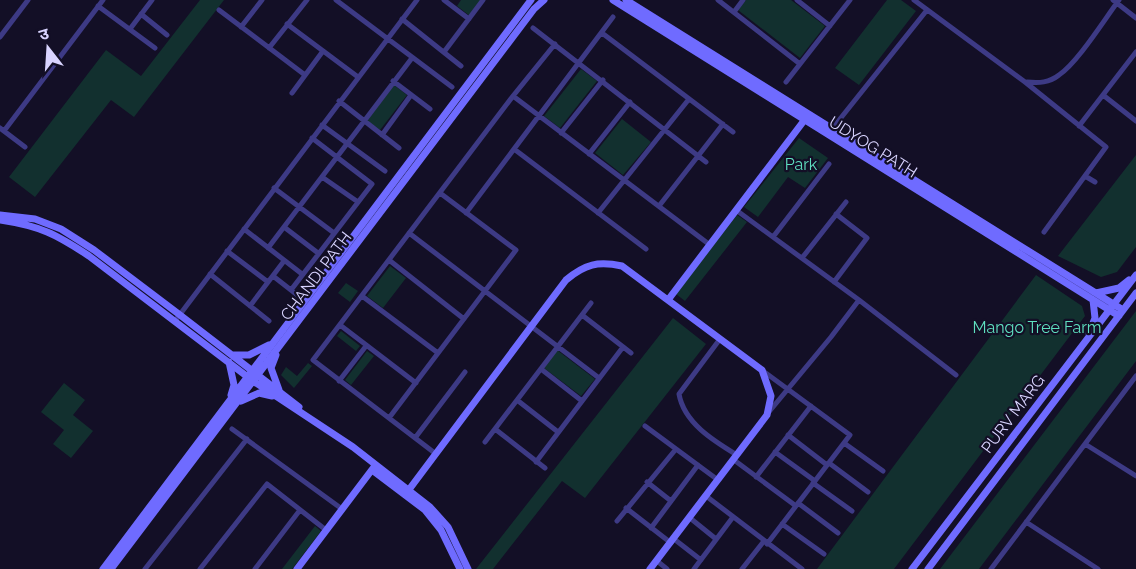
<svg xmlns="http://www.w3.org/2000/svg" width="1136" height="569" viewBox="0 0 1136 569" font-family="Raleway,'Noto Sans Devanagari',sans-serif">
  <rect width="100%" height="100%" fill="#130f26"/>
  <path fill="#12302f" d="M200 0H224L134 117 111 100 35 197 9 177 106 50 141 76Z
    M461 0H482L470 16 457 6Z
    M746 0H791L825 26 800 58 738 10Z
    M887 0H901L916 11 859 85 835 68Z
    M581 69 597 81 560 128 544 116Z
    M394 85 407 95 380 130 367 121Z
    M622 119 651 142 623 175 595 153Z
    M799 138 828 158 805 188 788 177 758 217 744 207Z
    M1136 155V247L1117 272 1101 277 1058 256Z
    M737 215 747 222 685 301 676 294Z
    M390 266 406 278 383 308 367 296Z
    M1036 275 1082 306 1085 316 894 569H817Z
    M346 283 358 291 350 302 338 293Z
    M1136 311V361L979 569H940Z
    M673 318 706 344 585 498 562 481 493 569H476Z
    M341 331 360 346 356 351 337 336Z
    M557 350 595 379 581 396 544 368Z
    M367 351 374 356 351 385 345 380Z
    M308 363 312 366 294 388 281 375 286 367 297 376Z
    M64 383 85 400 73 415 93 431 71 458 53 444 64 430 41 412Z
    M315 526 321 531 292 569H282Z"/>
  <g fill="none" stroke-linecap="round" stroke-linejoin="round">
    <path stroke="#3d3a85" stroke-width="5" d="M336 0 452 87
      M444 0 469 19
      M718 0 800 64
      M797 0 830 26
      M914 0 1025 82 1106 147 1044 232
      M1113 0 1136 18
      M98 6 155 48
      M219 10 305 75
      M734 12 743 0
      M141 14 167 35
      M402 19 461 66
      M287 24 358 77
      M241 27 262 0
      M533 28 706 162
      M130 29 152 0
      M602 33 733 132
      M0 37 28 0
      M269 48 307 0
      M444 52 483 0
      M393 81 430 109
      M786 82 850 0
      M1027 82C1039 83 1049 83 1059 75 1078 62 1104 20 1119 0
      M292 93 323 51
      M1103 95 1136 121
      M513 96 710 245
      M339 101 399 148
      M322 125 385 171
      M1079 126 1136 52
      M0 128 25 147
      M832 129 927 10
      M4 131 103 0
      M561 133 603 80
      M382 135 411 95
      M514 149 646 249
      M589 154 630 102
      M1085 176 1095 182
      M322 177 358 202
      M274 188 334 233
      M659 206 723 124
      M736 210 859 300 956 375
      M466 213 613 17
      M598 213 689 99
      M284 227 318 253
      M244 229 302 274
      M409 233 599 378
      M773 237 829 164
      M268 248 412 58
      M227 251 268 282
      M802 258 846 202
      M389 260 464 319
      M210 274 269 321
      M273 276 305 301
      M834 282 867 238 836 214
      M291 290 372 184 312 138
      M362 296 438 353
      M250 306 284 261
      M582 315 631 353
      M175 321 417 0
      M340 325 416 383
      M720 339 679 394C684 423 714 441 737 455
      M541 369 582 401
      M763 371 850 435 767 544
      M339 381 366 346
      M517 400 558 432
      M768 413 831 337 859 300
      M389 418 516 250 440 193
      M645 426 718 480
      M232 429 342 509
      M495 429 545 468
      M788 435 827 465
      M415 438 465 372
      M485 442 591 303
      M844 443 883 471
      M1085 444 1136 476
      M775 452 815 481
      M436 454 313 360 513 96 555 44
      M734 460 796 506
      M536 462 623 347
      M829 463 868 492
      M756 477 811 406
      M647 482 671 501
      M813 483 852 511
      M706 496 802 569
      M798 503 838 533
      M626 508 671 543
      M690 518 716 539
      M617 521 676 449
      M1026 522 1098 569
      M782 524 824 554
      M651 528 698 465
      M674 539 701 560
      M657 561 667 569
      M145 569 247 439
      M200 569 267 484 326 530
      M255 569 300 510
      M694 569 733 517
      M742 569 764 541
      M991 569 1136 376"/>
    <path stroke="#6f6bff" stroke-width="7" d="M613 0 1119 316
      M626 0 1123 310
      M0 215 35 219 61 229 94 250 180 315 299 407
      M0 220C40 226 56 234 89 256L253 381 353 447 430 507 448 527 468 569
      M1096 293 1119 288 1129 280
      M668 300 806 118
      M1089 333 1095 318 1093 300
      M232 355H249L269 345
      M276 355 271 368 279 390
      M229 362 234 385 231 395
      M241 401 259 393 272 396
      M372 470 425 510 441 530 460 569
      M405 495 566 280C585 264 598 261 622 266L762 370 771 396 767 415 650 569
      M103 569 531 0
      M111 569 534 9 544 0
      M297 569 374 467
      M912 569 1136 275
      M928 569 1136 293"/>
  </g>
  <g text-anchor="middle" dominant-baseline="central" stroke-width="4.5" stroke-linejoin="round" paint-order="stroke">
    <g font-size="16" fill="#d9d4ff" stroke="#130f26">
      <text transform="translate(873 147) rotate(32)">UDYOG PATH</text>
      <text transform="translate(316 276) rotate(-53)">CHANDI PATH</text>
      <text transform="translate(1013 414) rotate(-53)">PURV MARG</text>
    </g>
    <g font-size="16" fill="#5fe0c0" stroke="#130f26">
      <text x="801" y="164">Park</text>
      <text x="1037" y="327">Mango Tree Farm</text>
    </g>
  </g>
  <g transform="translate(48 48) rotate(343)" stroke="#130f26" stroke-width="4.5" paint-order="stroke">
  <path d="M0-4.5L10 22L0 15L-10 22Z" fill="#d9d4ff"/>
  <text y="-9" font-size="16" font-weight="bold" text-anchor="middle" fill="#d9d4ff">उ</text>
  </g>
</svg>
